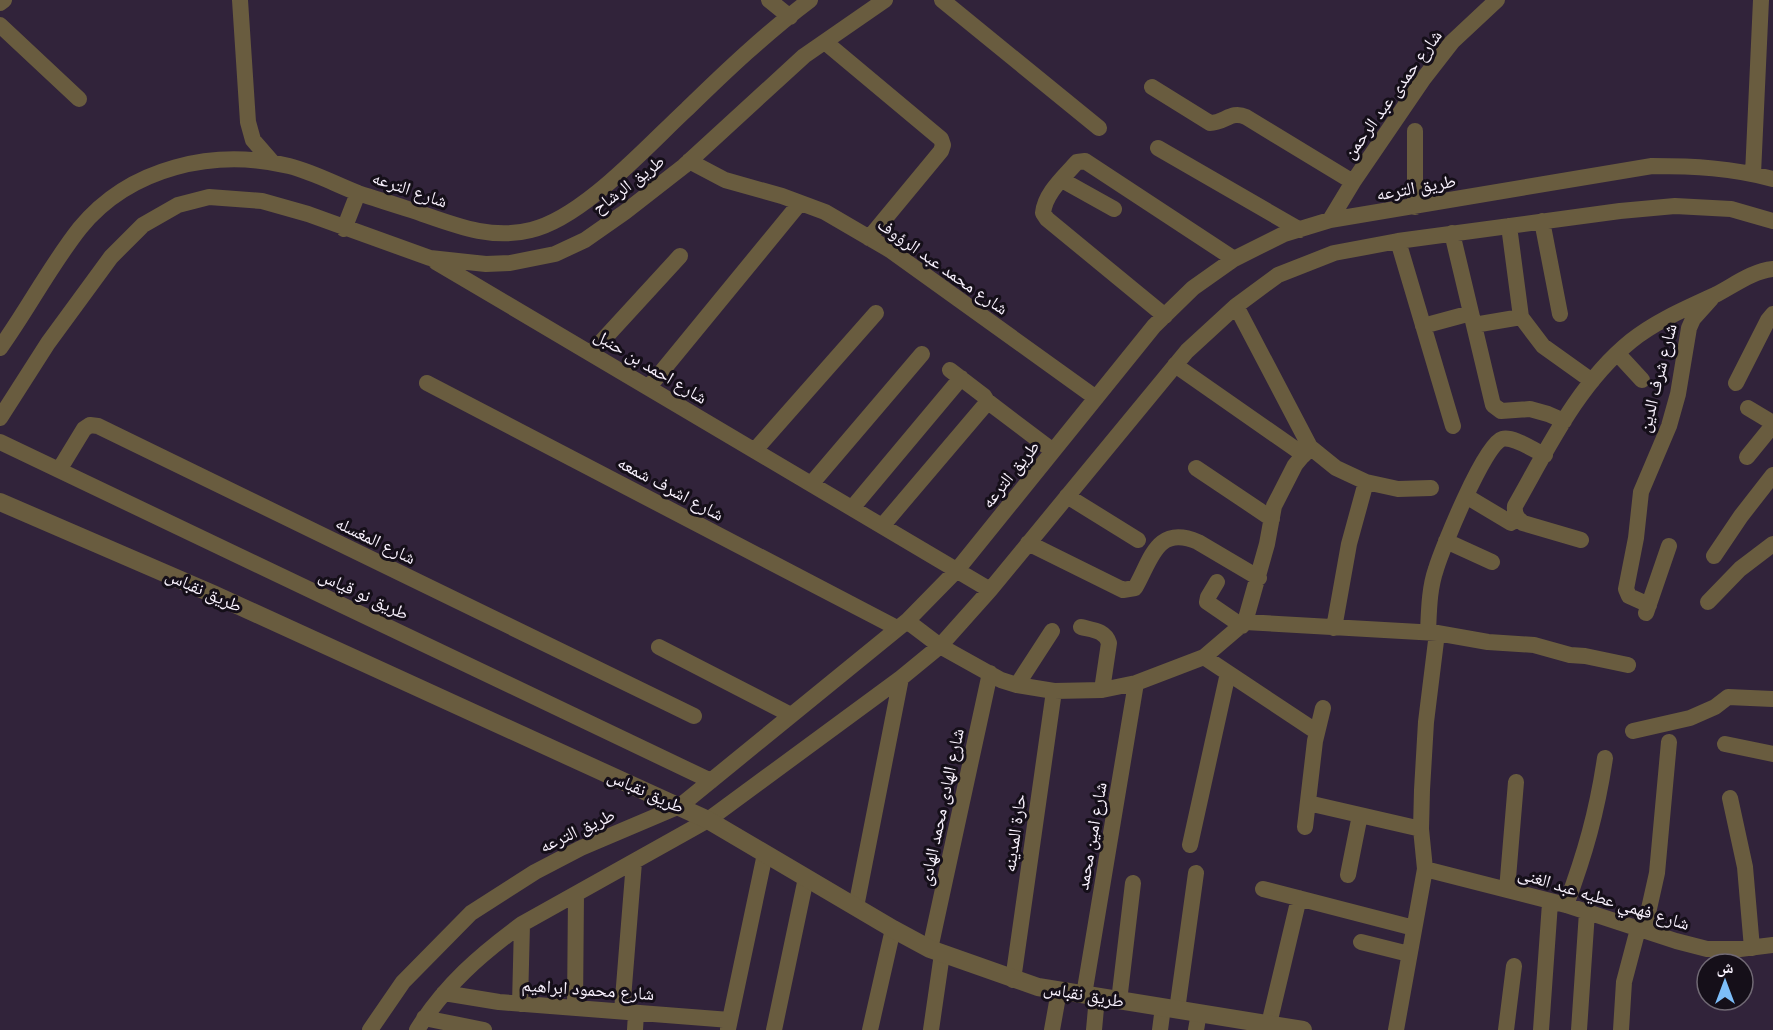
<svg xmlns="http://www.w3.org/2000/svg" width="1773" height="1030" viewBox="0 0 1773 1030" font-family="'Space Grotesk','Noto Naskh Arabic',sans-serif">
  <rect width="100%" height="100%" fill="#31233a"/>
  <g fill="none" stroke-linecap="round" stroke-linejoin="round">
    <path stroke="#695c3f" stroke-width="16" d="M240 0 248 122 253 140 273 163
      M769 0 790 17
      M942 0 1099 128
      M0 3 4 0
      M0 25 79 99
      M825 42 941 139 943 145 941 151 869 238
      M1152 87 1210 123C1225 123 1231 110 1246 117L1353 182
      M1415 131V207
      M1158 148 1300 230
      M689 161 725 180 782 196 825 212 890 250 1096 398
      M1753 174 1761 0
      M1062 180 1114 209
      M1330 220 1353 182 1424 78 1452 42 1497 0
      M1542 221 1560 314
      M1509 226 1521 317
      M344 229 358 193
      M1452 233 1493 405 1501 411 1530 409 1548 414 1564 421
      M1398 241 1453 426
      M436 262 990 590
      M1236 306 1310 447 1336 468 1366 482 1398 489 1431 488
      M1165 316 1047 219 1043 213C1045 193 1064 177 1077 162L1085 161 1088 163 1234 259
      M1474 325 1521 317 1543 346 1592 381
      M1423 326 1471 313
      M0 348C28 309 50 266 80 228 130 167 214 148 289 166 313 172 335 184 358 193 376 199 393 204 411 210 450 223 489 241 531 230 583 218 647 146 687 109 726 71 766 33 810 0
      M591 353 680 256
      M1618 354 1642 380
      M1175 365 1304 455
      M427 383 897 628
      M1736 383 1768 320 1773 314
      M649 387 800 203
      M987 401 1053 451
      M1748 408 1773 423
      M0 418 48 343 111 257 143 225 178 205 209 197 262 201 308 214 430 258 486 264 510 263 555 254 585 240 625 212 684 166 804 56 885 0
      M0 442 711 781
      M755 450 876 313
      M1747 457 1773 425
      M1196 468 1272 519
      M59 470 84 429 90 425 98 426 694 716
      M812 483 922 354
      M1067 496 1138 540
      M1466 496 1511 523
      M853 507 961 378
      M883 525 985 405 987 401 984 396 950 370
      M1581 540 1523 523C1517 518 1514 514 1515 506 1548 448 1578 384 1631 341 1656 321 1685 309 1715 295 1733 286 1752 271 1773 269
      M1446 541 1492 562
      M1028 543 1123 590 1135 588C1151 561 1156 524 1198 542L1259 578
      M1714 556 1741 516 1773 475
      M1217 582 1208 597 1207 602 1242 626
      M1708 602 1740 569 1773 544
      M1649 605 1629 596 1626 589 1636 538 1641 492 1669 426 1678 394 1689 328 1693 319 1711 299
      M1646 613 1669 546
      M907 621 940 646 1001 680 1017 685 1054 691 1102 690 1136 683 1204 657 1245 622 1267 544 1274 506 1295 465 1310 447
      M1245 622 1437 633 1488 642 1534 645 1570 655 1585 656 1628 665
      M1081 627C1092 630 1105 630 1109 643L1102 690
      M1334 628 1349 544 1366 482
      M1428 632C1429 611 1429 589 1436 569 1442 549 1485 443 1502 439 1514 436 1533 450 1545 455
      M659 647 791 715
      M1204 657 1317 732
      M1017 685 1052 631
      M1633 731 1690 718 1715 707 1728 697 1773 699
      M1725 744 1773 754
      M1730 798 1745 867 1752 948
      M1308 803 1421 829
      M1305 827 1315 741 1323 708
      M1190 845 1228 673
      M1425 869 1566 905 1676 941 1707 949H1740L1773 945
      M1348 875 1360 815
      M1263 889 1414 928
      M1507 890 1516 782
      M1566 905C1585 854 1597 812 1605 758
      M856 907 901 678
      M1644 931 1657 873 1669 742
      M1361 942 1409 954
      M930 949 990 673
      M1013 980 1054 691
      M444 993 499 1002 730 1020
      M1084 995 1136 683
      M1119 1001 1133 883
      M520 1004 522 924
      M575 1008 576 894
      M1177 1010 1196 873
      M622 1011 634 862
      M424 1018 484 1030
      M1269 1024 1299 898
      M728 1029 765 854
      M370 1030 403 982 471 913 535 872 581 848 680 806 907 621 957 570 1154 326 1193 288 1234 259 1284 234 1330 220 1652 166C1694 166 1732 168 1773 179
      M417 1030C445 985 480 955 522 924L708 820 901 678 940 646 990 590 1187 351 1236 306 1278 275 1334 253 1398 241 1620 211 1675 206 1731 209 1773 221
      M635 1030 636 1013
      M774 1030 806 878
      M870 1030 893 929
      M931 1030 942 954
      M1052 1030 1059 991
      M1094 1030 1097 997
      M1160 1030 1163 1007
      M1196 1030 1199 1013
      M1396 1030 1425 869 1421 829 1422 790 1426 722 1437 633
      M1506 1030 1514 966
      M1541 1030 1550 903
      M1579 1030 1587 912
      M1621 1030 1624 982 1638 929"/>
    <path stroke="#695c3f" stroke-width="18" d="M0 502 213 594 708 820 893 929 930 949 1038 987 1303 1030"/>
  </g>
  <g text-anchor="middle" dominant-baseline="central" stroke-width="6" stroke-linejoin="round" paint-order="stroke">
    <g font-size="18" fill="#f8f1fd" stroke="#150f19">
      <text transform="translate(1392 94) rotate(-54)">شارع حمدى عبد الرحمن</text>
      <text transform="translate(628 184) rotate(-37)">طريق الرشاح</text>
      <text transform="translate(1416 187) rotate(-10)">طريق الترعه</text>
      <text transform="translate(410 189) rotate(19)">شارع الترعه</text>
      <text transform="translate(943 266) rotate(35)">شارع محمد عبد الرؤوف</text>
      <text transform="translate(651 366) rotate(31)">شارع احمد بن حنبل</text>
      <text transform="translate(1657 378) rotate(-76)">شارع شرف الدين</text>
      <text transform="translate(1010 474) rotate(-51)">طريق الترعه</text>
      <text transform="translate(671 488) rotate(28)">شارع اشرف شمعه</text>
      <text transform="translate(376 540) rotate(26)">شارع المغسله</text>
      <text transform="translate(204 590) rotate(24)">طريق نقباس</text>
      <text transform="translate(364 594) rotate(25)">طريق نو قياس</text>
      <text transform="translate(646 791) rotate(24)">طريق نقباس</text>
      <text transform="translate(941 807) rotate(-78)">شارع الهادى محمد الهادى</text>
      <text transform="translate(577 830) rotate(-25)">طريق الترعه</text>
      <text transform="translate(1014 833) rotate(-82)">حارة المدينه</text>
      <text transform="translate(1091 836) rotate(-80)">شارع امين محمد</text>
      <text transform="translate(1604 898) rotate(17)">شارع فهمي عطيه عبد الغنى</text>
      <text transform="translate(588 989) rotate(4)">شارع محمود ابراهيم</text>
      <text transform="translate(1084 994) rotate(10)">طريق نقباس</text>
    </g>
  </g>
  <g transform="translate(1725 982)"><circle r="28" fill="#150f19" stroke="#706974" stroke-width="1.5"/>
  <path d="M0-4.5L10 22L0 15L-10 22Z" fill="#7dbef9"/>
  <text y="-9" font-size="16" font-weight="bold" text-anchor="middle" fill="#f8f1fd">ش</text>
  </g>
</svg>
